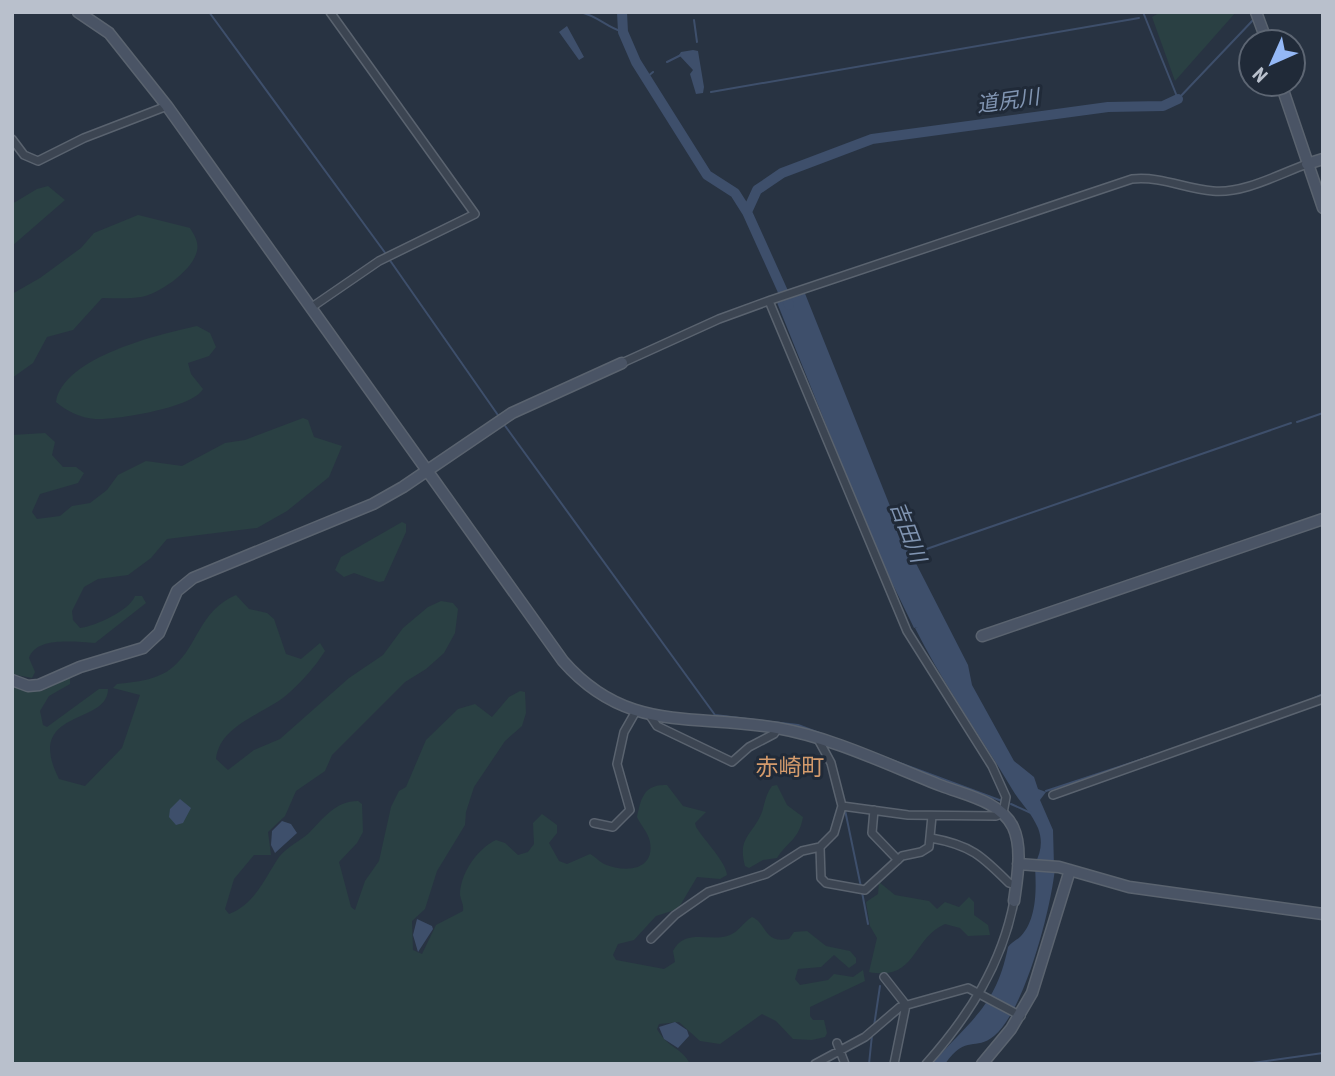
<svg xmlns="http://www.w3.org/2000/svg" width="1335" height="1076" viewBox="0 0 1335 1076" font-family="'Roboto Condensed','Noto Sans JP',sans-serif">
  <rect width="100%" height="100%" fill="#283342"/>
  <path fill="#2a4043" d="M1161 12H1236L1175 81 1152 17Z
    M48 186 65 200 12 246V204L37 189Z
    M138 215 190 228C195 236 200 244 196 254 190 272 159 294 141 297 129 299 115 298 102 298L73 330 47 337 33 363 12 378V294L40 278 81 248 94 233Z
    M197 326 210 333 216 347 209 356 188 363 191 374 203 389C193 408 116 420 95 419 81 418 66 411 56 402 63 357 160 334 197 326Z
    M303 418 308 420 314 437 342 446 329 477 287 511 257 528 167 539 151 558 128 575 98 579 84 587 72 611 73 620 80 628C96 626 130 610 135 596H142L146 603 95 643C75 642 36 636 29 658L35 672 32 678 12 674V435L45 433 55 442 52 455 63 467H76L84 473 78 483 40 494 32 512 37 519 60 516 72 506 90 503 107 490 118 475 146 461 182 466 225 443 245 440Z
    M402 522 406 524V532L384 581 379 582 354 573 344 577 335 570 341 557Z
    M236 595 249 609 267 613 274 619 286 654 301 659 320 643 325 651C315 667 303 680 290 692 267 714 220 723 216 759L228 770 254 750 280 739 349 678 383 655 403 628 428 607 441 601 453 603 458 609 455 633 444 653 426 669 405 682 332 755 325 771 296 791 285 816 268 832 271 855H254L234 879 225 909 229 914C255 904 265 878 279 857 287 847 300 841 309 833 323 819 335 801 358 801L362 804 363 832 357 843 339 862 351 907 355 910 365 881 379 861 391 807 399 791 406 787 426 740 458 709 475 704 492 717 509 697 520 691 525 692 526 713 522 726 505 741 474 787 466 812 465 825 437 871 425 909 412 921 413 950 422 954 436 925 463 911C464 904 461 901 460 895 460 874 477 849 496 840L505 843 518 855 528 852 534 844 533 823 542 814 557 825V833L549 843 559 861 567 864 590 854C596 857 598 861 604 864 625 873 655 871 650 842 648 832 641 826 637 817 641 798 644 784 667 785L683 806 706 812 695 823 696 827C704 840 726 862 727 875L720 879 697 877 678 909 656 916 634 940 618 944 613 955 616 960 664 969 675 962 673 951C685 927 711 943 730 935 738 932 744 922 752 917 767 923 763 944 789 939L794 932 807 931 826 946 850 951 856 958V963L849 968 834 955 821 967 798 969 795 979 800 985 828 980 834 974 853 977 863 970 865 981 810 1007V1016L813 1020H824L827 1033 825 1037 812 1040 793 1039 776 1021 762 1014 720 1044 700 1041 679 1022 659 1024 657 1029C668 1049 682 1047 690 1064H12V686L42 691 70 677V684L49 696 40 711 43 725 47 727 99 689H108C108 726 23 708 59 779L85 786 122 748 140 695 113 688 117 684C136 682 158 680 173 667 199 645 198 612 236 595Z
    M777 785 787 805 803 817C799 840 787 842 777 858L763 860 749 868 745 866C737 837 753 835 762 812 765 803 765 796 772 786Z
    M879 882 895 895 929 901 937 909 945 902 959 907 969 897 974 902V915L988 925 990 935 968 936 960 928 945 924C912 938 916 982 869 972L877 938 870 926 866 902 878 894Z"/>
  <path fill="#3e4f6b" d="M567 26 584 57 579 60 559 32Z
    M693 50 698 51 704 87 703 93 696 94 690 74 693 70 679 55 681 52Z
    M804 291 902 536 968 665 972 685 1014 761 1034 777 1038 789 1046 792 1040 800 1053 830 1054 866 1035 864C1041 852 1043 841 1038 828 1030 810 1021 804 1012 789 980 735 943 684 915 628L918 627 914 628 877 552 776 300Z
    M180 799 191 808 183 823 176 825 169 817 170 809Z
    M282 821 291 824 297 833 275 853 271 845 272 831Z
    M1035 866 1055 868C1051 909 1025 1010 994 1036 975 1052 967 1033 945 1064H932C970 1020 996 1007 1008 947 1012 942 1017 940 1021 936 1038 918 1036 885 1035 866Z
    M417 919 432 926 433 929 418 952 413 935Z
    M675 1022 687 1030 689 1036 678 1048 664 1039 659 1027Z"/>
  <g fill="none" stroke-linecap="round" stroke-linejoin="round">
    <path stroke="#3e4f6b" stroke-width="2" d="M209 12 386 254
      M580 12C598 16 606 27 623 32
      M692 12V13
      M1143 12 1178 99 1255 18
      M1152 13 1153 12
      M694 20 697 42
      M667 62 681 55
      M647 77 653 72
      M711 92 1139 18
      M389 259 500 418
      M1297 422 1323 413
      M503 423 715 715 798 725 1002 801
      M912 554 1291 423
      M1308 701 1323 694
      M825 743 831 757
      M1046 791 1167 751
      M1011 804 1031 813
      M845 810 861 887
      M862 892 868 924
      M874 1026 880 986
      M869 1064 872 1035
      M1245 1064 1323 1053"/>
    <path stroke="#3e4f6b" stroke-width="10" d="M622 12 623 32 636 62 707 175 735 193 747 212 789 305
      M747 212 757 190 782 173 872 139 1108 107 1163 106 1178 99"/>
    <defs>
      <path id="street" d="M12 139 24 155 38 161 84 138 167 106
        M769 301 907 631 992 766 1006 797 1003 813 996 816 908 815 842 806 831 763 818 739
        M312 307 379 261 475 214 330 12
        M622 363 719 319 771 300 1132 179C1162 176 1185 189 1213 191 1243 194 1279 174 1307 164
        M649 714 657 726 732 762 749 747 774 734 778 728
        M1053 795 1323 699
        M842 806 834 833 820 847 821 878 826 883 865 890 902 856 921 852 929 847 932 816
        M874 810 872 833 898 860
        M594 823 613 827 630 810 617 764 624 732 636 711
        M931 838C971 845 982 856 1009 883L1016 885
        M651 939 675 915 708 892 766 874 802 851 820 847
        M884 977 906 1005 894 1064
        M837 1043 845 1064
        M815 1064 865 1037 900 1007 968 988 1021 1016
        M926 1064C969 1016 1002 964 1014 901"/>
      <path id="secondary" d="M78 12 109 33 167 106 563 661C627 734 692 713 777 728 834 738 888 765 942 786 966 795 1001 802 1013 827 1023 848 1017 879 1014 901
        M1256 12 1267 42
        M1281 84 1323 208
        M1307 164 1323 159
        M982 636 1323 519
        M12 680 28 686 39 685 80 667 143 648 159 633 177 591 193 578 373 504 403 487 512 413 622 363
        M1018 864 1059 867 1129 887 1323 914
        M982 1064 1011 1029 1032 993 1070 870"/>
    </defs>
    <use href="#street" stroke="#5a636f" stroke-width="10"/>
    <use href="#secondary" stroke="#5a636f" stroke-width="13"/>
    <use href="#street" stroke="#3c4552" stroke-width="7"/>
    <use href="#secondary" stroke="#4a5465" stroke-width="10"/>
  </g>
  <g text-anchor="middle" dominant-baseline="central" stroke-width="6" stroke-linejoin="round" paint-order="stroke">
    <g font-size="21" font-style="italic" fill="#8195b2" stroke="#202a38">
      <text transform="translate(1008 101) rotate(-8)">道尻川</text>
      <text transform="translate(908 532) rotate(69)">吉田川</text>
    </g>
    <g font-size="23" fill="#d49b6c" stroke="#202a38">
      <text x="790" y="767">赤崎町</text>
    </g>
  </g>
  <rect width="1335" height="1076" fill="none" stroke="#b9c0cc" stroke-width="28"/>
  <g transform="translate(1272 63) rotate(225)"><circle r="33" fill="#202a38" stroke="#5d6673" stroke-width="2"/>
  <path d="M0-5L12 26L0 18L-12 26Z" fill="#94b8f6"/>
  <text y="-10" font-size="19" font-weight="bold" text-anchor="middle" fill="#b9c0cc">N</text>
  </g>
</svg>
